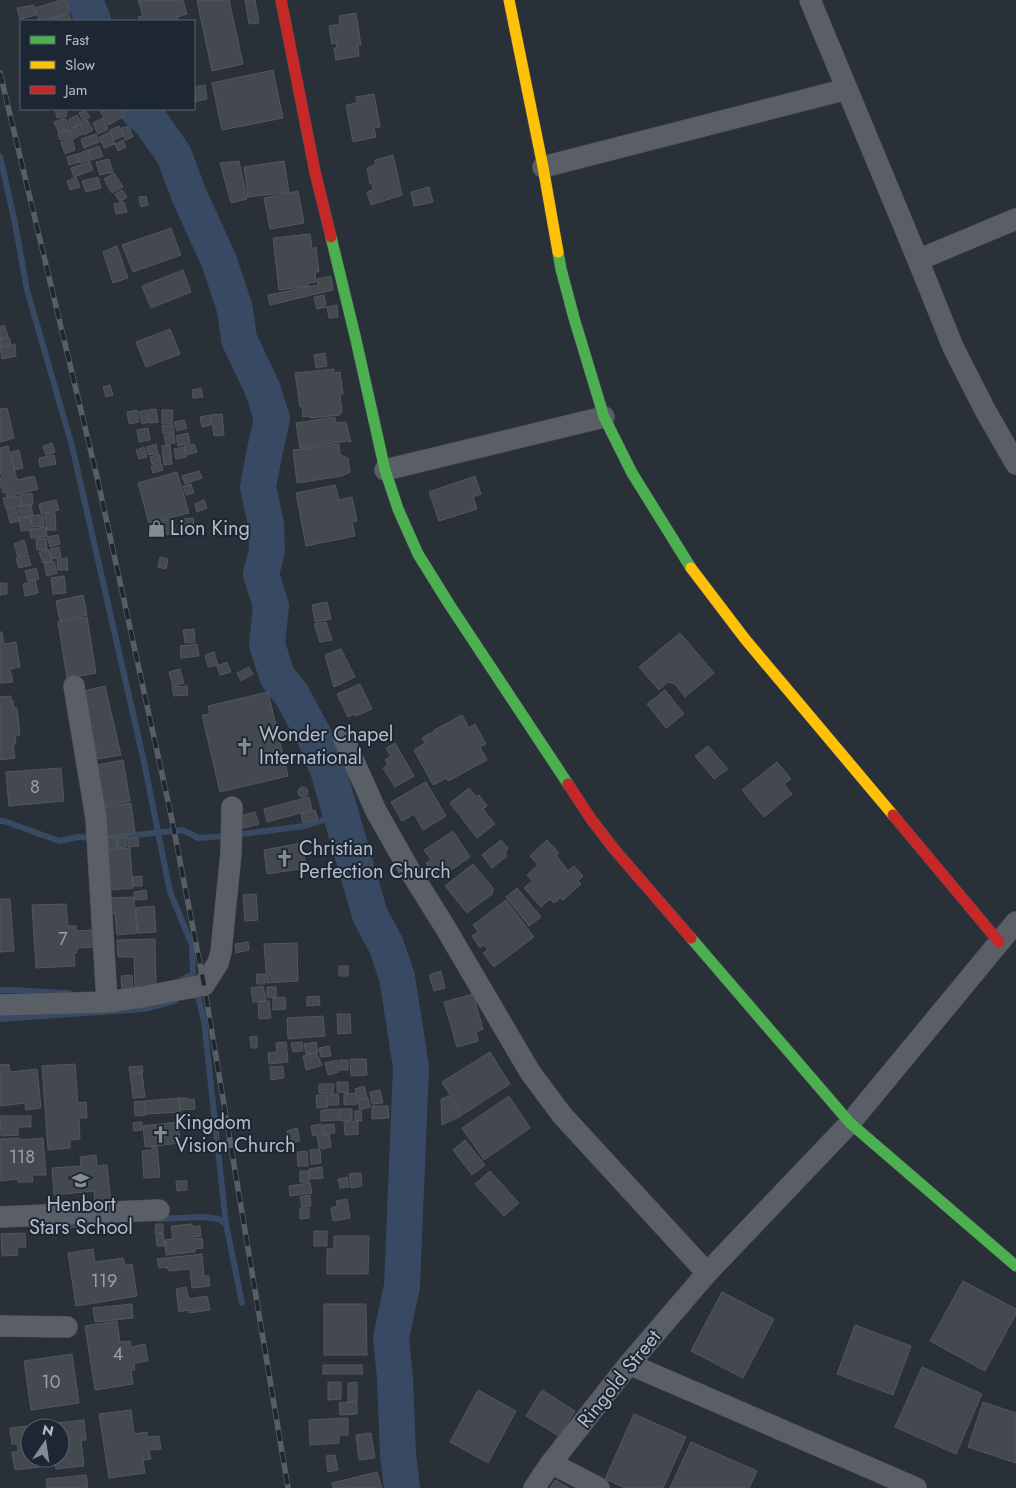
<svg xmlns="http://www.w3.org/2000/svg" width="1016" height="1488" viewBox="0 0 1016 1488" font-family="Jost,sans-serif">
  <rect width="100%" height="100%" fill="#2a3038"/>
  <g fill="none" stroke-linecap="round" stroke-linejoin="round">
    <path stroke="#384963" stroke-width="6" d="M0 156 15 223 27 290 72 446 144 762 170 892 192 945 193 974 179 981
      M0 821H4L59 841 78 837 93 838
      M108 838 182 830 199 838 226 836 305 826 342 814
      M0 990C23 989 46 993 69 993
      M192 996 198 995 204 1021 226 1224 242 1303
      M0 1019 144 1009 175 1001
      M157 1219 203 1217 219 1219 226 1224
      M50 1227 101 1223"/>
    <path stroke="#384963" stroke-width="36" d="M85 0 93 21
      M137 109 151 122 174 155 189 195 219 261 235 309 239 339 263 390 272 419 265 450 258 487 266 524 267 551 261 574 271 606 267 644 277 676 292 695 315 738 328 770 370 915 386 945 397 977 411 1067 402 1286 391 1338 395 1378 398 1455 402 1488"/>
  </g>
  <path fill="#444950" stroke="#52575f" fill-rule="evenodd" d="M61 0H66L70 12 49 19 50 21H39L35 8Z
    M138 0H183L187 14 177 17 179 21H140L138 17 143 16Z
    M200 0H229L243 64 212 71 197 1Z
    M245 0H255L259 23 249 24Z
    M34 5 36 15 20 19 17 8Z
    M356 13 361 45H358L359 56 336 60 334 48H337L336 43 332 44 329 26 340 24 339 16Z
    M69 14 71 21H54L53 18Z
    M273 70 283 118 222 130 212 83Z
    M205 85 207 99 194 102V87Z
    M374 94 380 127 374 128 376 137 353 142 346 105 357 103 356 97Z
    M55 109H66L67 116 57 118Z
    M102 109H121L125 116 108 125 100 111 102 110Z
    M85 110 90 117 83 121 79 113Z
    M77 115 82 123 72 128 68 120Z
    M65 118 70 128 59 133 54 122Z
    M103 118 108 129 98 134 93 123Z
    M87 120 93 130 84 135 79 125Z
    M77 126 82 134 74 139 69 130Z
    M119 126 123 136 114 140 110 130Z
    M129 126 133 137 125 140 121 128Z
    M69 130 71 137 60 140 58 133Z
    M110 132 115 144 104 148 99 137Z
    M96 134 99 142 84 148 81 139Z
    M72 138 75 150 65 154 61 142Z
    M123 140 126 147 118 151 115 144Z
    M99 146 103 156 92 160 88 150Z
    M88 150 91 160 80 163 77 154Z
    M76 154 79 162 69 165 67 157Z
    M393 155 402 195 371 205 367 192 373 190 372 183 370 184 367 168 375 165V160Z
    M109 159 113 172 100 175 96 162Z
    M239 161 247 199 231 203 220 163Z
    M284 161 289 192 248 197 244 167Z
    M90 162 93 170 74 177 71 168Z
    M114 173 123 187 112 193 104 179Z
    M76 177 80 187 70 190 67 181Z
    M98 177 101 188 86 192 82 181Z
    M429 187 433 202 414 206 411 192Z
    M122 190 127 197 120 202 115 194Z
    M298 191 304 223 270 229 264 198Z
    M146 196 148 205 141 207 139 197Z
    M124 202 127 212 116 214 114 204Z
    M171 228 181 255 133 272 122 245Z
    M310 234 312 249 316 247 319 272H315L316 282 308 283 309 286 279 290 273 238Z
    M117 246 128 278 113 283 103 252Z
    M183 270 191 292 151 308 142 286Z
    M331 276 333 290 270 305 268 295 318 285 317 279Z
    M324 295 326 307 317 309 314 297Z
    M337 305 338 317 329 318 327 307Z
    M4 325 8 336 0 339V327Z
    M170 329 180 354 146 367 136 342Z
    M9 337 11 345 0 347V340Z
    M15 344 16 356 2 359 0 348Z
    M325 353 327 366 316 368 314 355Z
    M334 369V373L340 372 343 394H340L342 412H340V415L310 418V416L303 417 302 406 300 407 295 373Z
    M110 385 113 395 106 397 103 387Z
    M201 388 203 397 193 398 192 390Z
    M7 408 14 438 0 442V409Z
    M156 409 158 422 150 423 148 410Z
    M137 410 139 422 129 424 127 412Z
    M146 410 149 422 142 424 139 412Z
    M162 410H173L172 424H162Z
    M222 414 224 435 214 436 211 415Z
    M210 415 211 425 202 427 200 417Z
    M335 417 336 423 346 422 351 442 347 441 300 448 296 423Z
    M184 420 187 428 177 431 174 422Z
    M173 425 174 433 163 434 162 426Z
    M148 428 150 440 139 442 137 430Z
    M188 433 190 443 178 446 176 436Z
    M174 434 175 443 166 445 164 436Z
    M52 443 55 452 46 455 43 446Z
    M156 444 158 453 149 455 146 447Z
    M194 444 197 452 187 455 184 446Z
    M339 444 340 455 348 458 350 472 342 476 297 483 293 450Z
    M170 445 172 464 164 465 162 446Z
    M8 446 17 480 34 476 38 489 7 497 6 492 3 493 0 483V479L2 478 0 471V448Z
    M144 447 147 457 139 459 136 450Z
    M184 447 186 457 176 459 174 449Z
    M19 450 23 468 15 470 11 452Z
    M159 454 161 461 152 464 150 457Z
    M54 455 56 464 40 467 39 458Z
    M161 463 163 470 153 473 151 466Z
    M199 471 202 478 185 484 182 476Z
    M177 472 189 513 149 523 138 483Z
    M475 476 481 494 473 497 477 509 439 521 429 492Z
    M191 484 194 493 186 495 183 486Z
    M335 485 339 500 352 497 357 521 352 522 355 536 306 546 296 493Z
    M32 493 33 504 22 506 20 495Z
    M20 496 22 505 6 509 3 498Z
    M56 500 59 510 41 514 39 504Z
    M204 500 207 508 197 512 195 504Z
    M31 505 33 515 20 518 18 507Z
    M16 508 19 521 10 523 7 510Z
    M45 513H55L56 530H47Z
    M38 515 44 516V526L32 527 31 516Z
    M30 517 31 530 21 531 19 518Z
    M193 518 194 525 184 527 183 519Z
    M173 519 176 533 163 535 161 521Z
    M160 522 162 532 153 534 151 524Z
    M46 527 47 536 31 538 30 531 32 530V529Z
    M58 535 60 544 50 547 47 537Z
    M46 538 47 549 37 550 36 539Z
    M24 540 28 553 18 557 14 544Z
    M59 547 61 557 52 559 50 549Z
    M48 549 52 560 43 563 39 552Z
    M28 555 31 565 19 568 16 558Z
    M160 557 168 559 166 569 158 567Z
    M67 558 68 570H58L57 559Z
    M54 561 57 573 47 576 44 563Z
    M36 568 39 579 28 581 25 571Z
    M64 576 66 593 53 594 51 578Z
    M35 580 38 593 25 596 23 584Z
    M0 583H7V594L0 595Z
    M83 595 87 615 60 621 56 601Z
    M327 602 331 619 315 622 312 605Z
    M87 617 96 673 67 678 58 622Z
    M326 622 332 640 320 642 314 624Z
    M194 629 195 642 185 643 183 630Z
    M0 632H2L4 644 16 642 20 667 10 669 13 682 0 683Z
    M680 633 714 673 685 697 675 684 668 682 659 690 639 667Z
    M197 644 199 656 181 658 180 646Z
    M341 649 355 677 334 687 325 655Z
    M214 652 218 665 208 667 205 655Z
    M227 662 231 672 220 675 217 666Z
    M249 667 253 674 241 681 237 673Z
    M180 669 184 683 173 686 169 672Z
    M360 684 372 709 356 716 355 714 348 717 337 694Z
    M105 686 121 755 98 759 83 691Z
    M187 686 188 695 174 696 172 687Z
    M665 690 684 714 666 728 647 704Z
    M268 692 288 776 220 792 202 715 210 714 208 706Z
    M11 696V701H13L14 708H17L20 735 15 736 16 744H13L15 758 0 760V697Z
    M462 715 469 728 475 724 486 744 480 747 487 760 448 781 447 778 433 785 414 750 425 743 422 738 428 734 434 732V730Z
    M395 743 414 776 395 787 383 768 388 765 385 760 391 756 386 748Z
    M708 746 728 769 714 779 695 756Z
    M123 760 130 801 104 806 97 765Z
    M777 762 791 779 784 784 792 794 764 817 742 790Z
    M61 768 64 801 9 806 6 772Z
    M426 782 446 816 423 830 414 814 402 821 391 802Z
    M298 792a5 5 0 1 1 10 0a5 5 0 1 1-10 0Z
    M469 788 476 797 479 795 487 806 483 809 495 824 477 838 450 803Z
    M309 797 312 810 267 822 264 809Z
    M131 803 135 833 104 837 98 808Z
    M315 810 318 819 303 823 301 814Z
    M255 812 259 824 243 828 240 816Z
    M453 831 470 857 437 880 426 863 431 860 424 850Z
    M116 837 117 849 109 850 108 838Z
    M126 837V847L117 848V838Z
    M138 838 139 846 128 847V839Z
    M501 840 508 848 505 854 507 856 492 868 482 855Z
    M547 840 559 853 556 855 568 871 574 866 583 876 578 881 581 884 563 900 560 898 554 903 550 899 541 907 524 888 532 881 527 875 538 865 530 856Z
    M302 843 306 868 267 874 264 850Z
    M130 848 133 888 110 890 106 850Z
    M473 864 493 888 492 894 467 913 445 886Z
    M142 876V886H134L133 877Z
    M517 888 541 917 529 926 506 897Z
    M146 890 147 899 135 900 134 892Z
    M256 894 258 920 245 921 243 895Z
    M134 897 137 933 117 935 115 913 112 914 111 898Z
    M0 899H10L14 951 0 952Z
    M506 900 534 937 494 967 483 953 488 950 484 945 480 948 472 936 478 932 473 925Z
    M66 904 68 926H76V931L92 930 93 947 77 948V953H74L75 966 36 968 32 905Z
    M154 906 156 932 138 933 136 908Z
    M155 939 156 986 135 987 134 957H118L117 940Z
    M248 942 249 950 236 953 235 944Z
    M297 943 298 981 267 983 264 944Z
    M339 966H348V976H339Z
    M441 971 445 988 434 991 429 975Z
    M256 974H265V984H257Z
    M132 975 133 990 122 991 121 976Z
    M263 986 266 1001 253 1002 251 988Z
    M267 987H276V998L267 997Z
    M473 994 483 1029 476 1032 478 1041 457 1047 444 1002Z
    M319 996 320 1005 307 1006V997Z
    M285 997 286 1009 273 1010V998Z
    M269 1001 271 1018 259 1019 258 1002Z
    M337 1014H350L351 1033 338 1034Z
    M323 1016 325 1036 288 1039 287 1018Z
    M257 1036V1048H251L250 1037Z
    M286 1042 288 1062 269 1064 268 1053 277 1052 276 1043Z
    M302 1042 303 1051 293 1052 291 1043Z
    M316 1042 318 1052 306 1054 304 1044Z
    M329 1046 331 1056 321 1057 319 1048Z
    M316 1052 322 1065 306 1070 303 1056Z
    M490 1052 510 1084 462 1115 442 1082Z
    M350 1059H366L367 1075 351 1076Z
    M337 1060 339 1072 328 1075 325 1063Z
    M339 1060H348V1070H340Z
    M9 1064 10 1072 37 1069 41 1108 26 1110 25 1103 0 1106V1065Z
    M75 1064 78 1103 86 1102 87 1118H79L80 1139 70 1140V1148L48 1150 42 1066Z
    M142 1066 143 1072 130 1074 129 1067Z
    M283 1066 284 1078 271 1080 270 1067Z
    M142 1073 145 1097 133 1098 130 1074Z
    M337 1082H348V1093L337 1092Z
    M319 1084H334L333 1094 319 1093Z
    M364 1086 367 1097 358 1099 355 1089Z
    M380 1090 383 1103 372 1104 370 1092Z
    M356 1093 357 1104 344 1105V1094Z
    M338 1094 339 1105H329V1095Z
    M316 1095H327L328 1107 317 1108Z
    M449 1096 461 1116 442 1125 441 1099Z
    M509 1096 530 1128 484 1160 462 1128Z
    M179 1098 180 1112 146 1114 145 1101Z
    M179 1098H188V1100L194 1099 195 1109 180 1110Z
    M368 1098 370 1107 360 1110 358 1100Z
    M145 1101 146 1115 135 1116 134 1102Z
    M372 1106H388L389 1118 372 1119Z
    M339 1109V1120L321 1121V1110Z
    M340 1109H352V1120L340 1121Z
    M355 1111H361L362 1121H355Z
    M0 1116H31V1127H18V1135L1 1136Z
    M358 1121V1134L345 1135 344 1122Z
    M142 1122V1130L134 1131 133 1123Z
    M178 1122 180 1143 145 1147 143 1126Z
    M321 1124 323 1135 329 1134 331 1147 322 1149 321 1147 319 1148 317 1135 313 1136 311 1126Z
    M334 1124 335 1133 324 1134 323 1125Z
    M297 1128 300 1141 289 1143 287 1131Z
    M20 1138V1140L43 1138 46 1175H32L33 1182H18V1179L0 1181V1139Z
    M465 1140 485 1165 472 1175 453 1150Z
    M157 1146 160 1177 144 1178 142 1151 152 1150V1147Z
    M320 1149 321 1163 311 1164 310 1150Z
    M307 1151 308 1166H298L297 1152Z
    M96 1155 97 1166 107 1165 111 1201 95 1203 94 1191 54 1195 52 1168 81 1166 80 1157Z
    M322 1167 323 1178 310 1179 309 1169Z
    M300 1171H309V1182H300Z
    M490 1171 519 1203 504 1216 475 1184Z
    M361 1173 362 1186 351 1188 349 1174Z
    M347 1177 349 1187 340 1188 338 1179Z
    M176 1181H187V1190L177 1191Z
    M310 1183 312 1193 290 1196 289 1186Z
    M310 1195 311 1206 302 1207 300 1197Z
    M347 1199 350 1218 333 1221 331 1208 337 1206 336 1201Z
    M300 1208H309V1218L300 1219Z
    M156 1224H163V1233H155Z
    M192 1224V1227L200 1226 201 1236 193 1237 194 1239 202 1238 203 1248 195 1249V1252L166 1255 165 1240 173 1239 171 1226Z
    M314 1231H327V1246H314Z
    M25 1233 26 1247H17L18 1255 2 1256 1 1234Z
    M163 1233 165 1246H157L156 1234Z
    M334 1236H369L368 1274H327V1249H334Z
    M93 1249 95 1262 123 1258 125 1265 132 1264 137 1296 76 1306 68 1253Z
    M202 1254 204 1276H209L210 1286 192 1288 190 1269 169 1271V1269H167V1267L159 1268 157 1259Z
    M963 1281 1016 1309V1314L985 1371 930 1341Z
    M186 1287 189 1299 207 1296 210 1310 189 1313V1310L179 1312 176 1289Z
    M722 1292 774 1319 743 1378 691 1351Z
    M132 1304 133 1318 95 1322 93 1308Z
    M324 1304H366L367 1355H324Z
    M117 1321 120 1342 130 1341 131 1347 145 1344 148 1361 134 1363 135 1370H131L133 1384 95 1390 85 1326Z
    M855 1325 911 1346 893 1395 837 1374Z
    M72 1354 79 1403 31 1410 24 1361Z
    M323 1365H362L363 1374H323Z
    M922 1367 982 1394 956 1454 895 1427Z
    M328 1382H341V1399L328 1400Z
    M357 1382V1401L348 1402V1383Z
    M478 1390 516 1411 488 1463 450 1442Z
    M542 1390 575 1411 559 1436 526 1416Z
    M357 1402V1414L340 1415 339 1403Z
    M983 1402 1016 1413V1463L968 1447Z
    M131 1410 134 1434 147 1432V1437L159 1436 161 1449 149 1450 151 1459 143 1460 145 1473 109 1478 99 1414Z
    M634 1414 686 1437 663 1488H625L605 1479Z
    M348 1418V1435H339V1443L310 1445 309 1420Z
    M84 1420 86 1440H81L84 1466 56 1469 55 1465 15 1470 12 1452H18L17 1444H12L10 1428ZM30 1428H60V1458H30Z
    M371 1433 375 1458 359 1460 356 1435Z
    M691 1442 757 1471 749 1488H670Z
    M335 1455 338 1470 328 1472 326 1456Z
    M377 1472 382 1488H333L332 1483Z
    M86 1475 88 1488H47L46 1479Z
    M555 1480 569 1488H550Z"/>
  <g fill="none" stroke-linecap="round" stroke-linejoin="round">
    <defs>
      <path id="street" d="M810 0 918 260 953 347 985 410 1016 464
        M543 167 847 89
        M918 260 1016 219
        M385 470 604 417
        M74 686 96 818 107 1002
        M343 737 376 811 410 871 445 927 530 1072 562 1115 707 1273
        M0 1005 107 1002 142 997 204 985 218 963 221 952 231 853 232 807
        M0 1217 159 1210
        M0 1326 67 1327
        M629 1364 916 1488
        M551 1463 599 1488
        M534 1488 551 1463 629 1364 707 1273 850 1123 1016 922"/>
      <path id="fast" d="M331 237 356 340 385 470 398 509 418 554 449 604 568 784
        M558 252 561 269 574 318 604 417 632 473 691 568
        M691 938 850 1123 1016 1266"/>
      <path id="slow" d="M509 0 543 167 558 252
        M691 568 745 639 893 815"/>
      <path id="jam" d="M281 0 315 172 331 237
        M568 784 591 819 614 849 691 938
        M893 815 999 942"/>
    </defs>
    <use href="#street" stroke="#484c53" stroke-width="22"/>
    <use href="#fast" stroke="#484c53" stroke-width="12"/>
    <use href="#slow" stroke="#484c53" stroke-width="12"/>
    <use href="#jam" stroke="#484c53" stroke-width="12"/>
    <use href="#street" stroke="#5a5e66" stroke-width="21"/>
    <use href="#fast" stroke="#4caf50" stroke-width="11"/>
    <use href="#slow" stroke="#ffc107" stroke-width="11"/>
    <use href="#jam" stroke="#c62828" stroke-width="11"/>
    <defs>
      <path id="rail" d="M0 73 97 477 171 815 204 985 288 1488"/>
    </defs>
    <use href="#rail" stroke="#595d64" stroke-width="5.5"/>
    <use href="#rail" stroke="#1d2633" stroke-width="4" stroke-dasharray="11" stroke-linecap="butt"/>
  </g>
  <defs>
    <symbol id="shop-bare" viewBox="-9 -9 18 18"><path d="M-5-2.5h2.3a2.7 3.5 0 0 1 5.4 0H5L5.5 6h-11ZM-1.5-2.5h3a1.5 2.3 0 0 0-3 0Z" fill="#848b96" stroke="#1d2633" stroke-width="2.5" paint-order="stroke"/></symbol>
    <symbol id="church-bare" viewBox="-9 -9 18 18"><path d="M-1.2-6h2.4v3.5h3.3v2.4h-3.3V6h-2.4V-.1h-3.3v-2.4h3.3Z" fill="#848b96" stroke="#1d2633" stroke-width="2.5" paint-order="stroke"/></symbol>
    <symbol id="school-bare" viewBox="-9 -9 18 18"><path d="M0-5L7-2L0 1L-7-2ZM-4 1L0 2.5L4 1V4Q0 6-4 4Z" fill="#848b96" stroke="#1d2633" stroke-width="2.5" paint-order="stroke"/></symbol>
  </defs>
  <g fill-rule="evenodd">
    <use href="#shop-bare" x="144" y="516" width="25" height="25"/>
    <use href="#church-bare" x="232" y="734" width="25" height="25"/>
    <use href="#church-bare" x="272" y="846" width="25" height="25"/>
    <use href="#church-bare" x="148" y="1122" width="25" height="25"/>
    <use href="#school-bare" x="68" y="1168" width="25" height="25"/>
  </g>
  <g text-anchor="middle" dominant-baseline="central" stroke-width="4" stroke-linejoin="round" paint-order="stroke">
    <g font-size="18" fill="#989fab">
      <text x="35" y="787">8</text>
      <text x="63" y="939">7</text>
      <text x="22" y="1157">118</text>
      <text x="104" y="1281">119</text>
      <text x="118" y="1354">4</text>
      <text x="51" y="1382">10</text>
    </g>
    <g font-size="20" fill="#b4bcc9" stroke="#1d2633" text-anchor="start">
      <text x="170" y="528">Lion King</text>
      <text x="259" y="734">Wonder Chapel<tspan x="259" dy="23">International</tspan></text>
      <text x="299" y="848">Christian<tspan x="299" dy="23">Perfection Church</tspan></text>
      <text x="175" y="1122">Kingdom<tspan x="175" dy="23">Vision Church</tspan></text>
      <text x="81" y="1204" text-anchor="middle">Henbort<tspan x="81" dy="23">Stars School</tspan></text>
    </g>
    <g font-size="20" fill="#b4bcc9" stroke="#1d2633">
      <text transform="translate(619 1379) rotate(-51)">Ringold Street</text>
    </g>
  </g>
  <rect x="20" y="20" width="175" height="90" fill="#1d2633" stroke="#59626f"/>
  <rect x="30" y="36" width="25" height="8" fill="#4caf50" stroke="#59626f"/>
  <text x="65" y="45" font-size="15" fill="#b4bcc9">Fast</text>
  <rect x="30" y="61" width="25" height="8" fill="#ffc107" stroke="#59626f"/>
  <text x="65" y="70" font-size="15" fill="#b4bcc9">Slow</text>
  <rect x="30" y="86" width="25" height="8" fill="#c62828" stroke="#59626f"/>
  <text x="65" y="95" font-size="15" fill="#b4bcc9">Jam</text>
  <g transform="translate(45 1443) rotate(13)"><circle r="24" fill="#1d2633" stroke="#59626f"/>
  <path d="M0-4L9 19L0 12L-9 19Z" fill="#848b96"/>
  <text y="-8" font-size="14" font-weight="bold" text-anchor="middle" fill="#b4bcc9">N</text>
  </g>
</svg>
